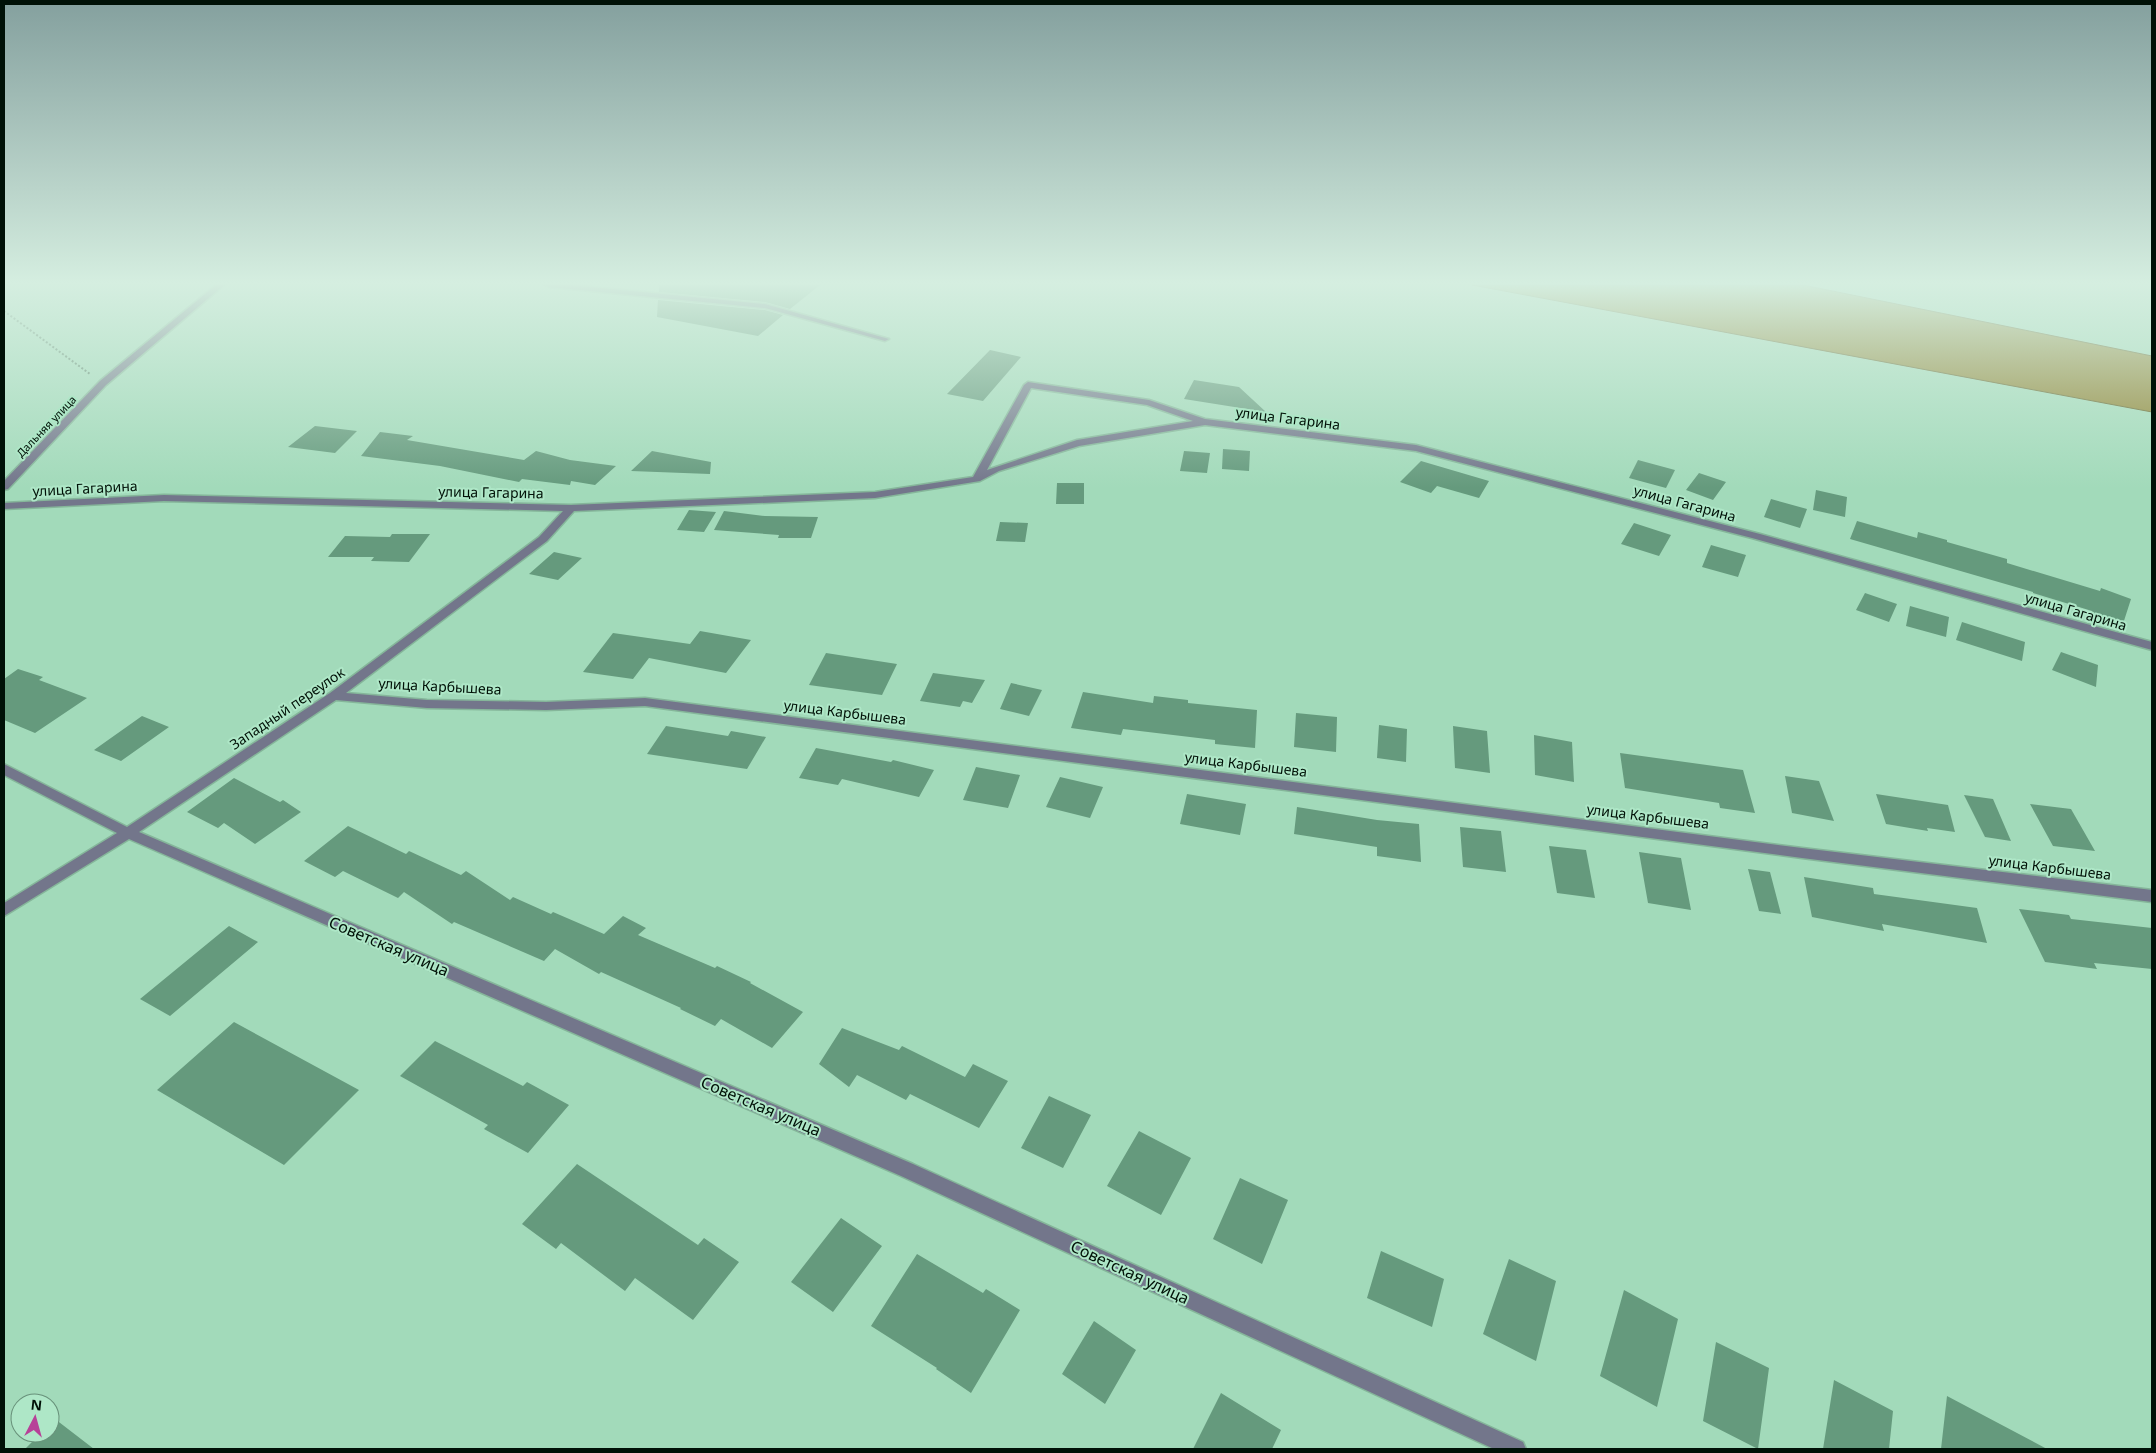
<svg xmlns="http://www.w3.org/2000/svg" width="2156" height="1453" viewBox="0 0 2156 1453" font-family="'Noto Sans',sans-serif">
  <rect width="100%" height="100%" fill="#a2daba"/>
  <path fill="#8e8130" stroke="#635f24" d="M1472 285H1803L2152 356V412Z"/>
  <path fill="#659a7d" d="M659 285H820L790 309 765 302 659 292Z
    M658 300 765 310 783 315 758 336 657 317Z
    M990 350 1021 357 983 401 947 394Z
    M1194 380 1239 387 1266 412 1184 399Z
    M315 426 357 431 335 453 288 447Z
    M380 432 413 436 407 440 524 460 536 451 570 460 616 466 595 485 571 481 570 485 522 479 519 482 440 466 361 456Z
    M1223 449 1250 451 1249 471 1222 469Z
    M652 451 711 462 710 474 631 471Z
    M1184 451 1210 453 1207 473 1180 471Z
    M1638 460 1675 470 1666 488 1629 478Z
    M1421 461 1489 481 1479 498 1437 486 1431 493 1400 482Z
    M1699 473 1726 482 1713 500 1686 490Z
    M1057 483H1084V504H1056Z
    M1816 490 1847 497 1845 517 1813 510Z
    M1771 499 1807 509 1800 528 1764 517Z
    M689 510 716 512 704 532 677 530Z
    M724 511 765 516 818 517 811 538H778L779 535 714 530Z
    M1857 521 1917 538 1918 532 1947 540V542L2007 559V563L2100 591 2101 588 2131 599 2122 627 2090 616 2092 611 2033 593V592L1850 539Z
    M1000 522 1028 523 1025 542 996 541Z
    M1634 523 1671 535 1659 556 1621 544Z
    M392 534H430L409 562 371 561 374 557H328L345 536 390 537Z
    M1711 545 1746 555 1738 577 1702 567Z
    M554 552 582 558 558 580 529 574Z
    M1865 593 1897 604 1889 622 1856 610Z
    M1910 606 1949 617 1946 637 1906 626Z
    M1962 622 2025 642 2022 661 1956 640Z
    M700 631 751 640 726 673 649 658 633 679 583 672 613 633 690 644Z
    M2061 652 2098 665 2096 687 2052 670Z
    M826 653 897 664 882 695 809 685Z
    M18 669 43 677 39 680 87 698 35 733 4 720V679Z
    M933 673 985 680 972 703 963 701 960 707 920 701Z
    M1011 683 1042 690 1029 716 1000 709Z
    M1083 692 1153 703 1154 696 1188 700V703L1257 710 1255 748 1215 744V740L1123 729 1121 735 1071 728Z
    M1296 713 1337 717 1336 752 1294 747Z
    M142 716 169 727 121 761 94 750Z
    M1379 725 1407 729 1406 762 1377 758Z
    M666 726 728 736 731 731 766 737 747 769 647 754Z
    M1453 726 1487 731 1490 773 1455 768Z
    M1534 735 1572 742 1574 782 1535 775Z
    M816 748 891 762 893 760 934 770 919 797 842 779 838 785 799 778Z
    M1620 753 1743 770 1755 813 1720 808 1719 803 1625 788Z
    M976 767 1020 775 1008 808 963 800Z
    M1785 776 1819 781 1834 821 1792 813Z
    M1060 777 1103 787 1090 818 1046 807Z
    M234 778 280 802 283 800 301 812 255 844 224 823 218 828 187 812Z
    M1187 794 1246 804 1240 835 1180 824Z
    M1876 794 1948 805 1955 832 1927 828 1928 831 1886 824Z
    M1964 795 1993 799 2011 841 1985 837Z
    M2030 804 2071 809 2095 851 2053 846Z
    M1297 807 1377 820 1419 824 1421 862 1377 856V847L1294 834Z
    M348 826 406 854 409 851 461 875 466 871 510 900 513 897 551 914 553 912 604 934 623 916 646 928 638 935 715 968 717 966 751 982 750 983 803 1012 772 1048 721 1019 715 1026 680 1009 681 1008 601 972 599 974 555 949 544 961 454 922 452 924 404 892 398 898 343 871 335 877 304 861Z
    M1460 827 1501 831 1506 872 1463 867Z
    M1549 846 1586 850 1595 898 1557 893Z
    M1639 852 1681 858 1691 910 1648 903Z
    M1748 869 1770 872 1781 914 1759 911Z
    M1804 877 1873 888 1874 894 1977 908 1987 943 1882 924 1884 931 1812 917Z
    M2019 909 2069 915 2071 919 2152 928V969L2094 963 2097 969 2045 962Z
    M229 926 258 942 170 1016 140 999Z
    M234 1022 359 1090 284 1165 157 1090Z
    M842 1028 899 1050 902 1046 965 1077 973 1064 1008 1081 979 1128 910 1094 906 1100 857 1075 849 1087 819 1064Z
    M435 1041 523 1086 527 1082 569 1105 528 1153 484 1129 488 1125 400 1076Z
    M1049 1096 1091 1115 1063 1168 1021 1148Z
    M1139 1131 1191 1158 1161 1215 1107 1186Z
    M577 1164 698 1245 704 1238 739 1262 693 1320 635 1278 625 1291 561 1243 556 1249 522 1224Z
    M1240 1178 1288 1200 1262 1264 1213 1239Z
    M841 1218 882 1246 833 1312 791 1282Z
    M1381 1251 1444 1279 1432 1327 1367 1298Z
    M917 1254 983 1293 986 1289 1020 1310 971 1393 936 1369 937 1368 871 1326Z
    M1509 1259 1556 1281 1536 1361 1483 1334Z
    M1624 1290 1678 1319 1657 1407 1600 1376Z
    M1094 1321 1136 1350 1105 1404 1062 1374Z
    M1716 1342 1769 1368 1758 1449 1703 1421Z
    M1834 1380 1893 1411 1889 1449H1823Z
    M1221 1393 1281 1430 1272 1449H1193Z
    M1947 1396 2047 1449H1941Z
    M55 1419 94 1449H25L41 1433H50V1424Z"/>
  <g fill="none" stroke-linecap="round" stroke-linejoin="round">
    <defs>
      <path id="minor" d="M216 285H224L106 385 8 489 4 490V481L100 381Z
        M545 285H571L765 304 889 339 885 341 765 308 549 287Z
        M1028 382 1149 400 1205 419 1416 445 1760 534 2152 642V650L1752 538 1416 451 1205 425 1079 446 999 471 980 481 875 498 574 511 547 541 346 693 427 700 546 702 645 698 1802 848 2152 890V902L1802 858 645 706 546 710 427 708 336 700 139 832 913 1164 1523 1442 1526 1449H1494L901 1176 129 839 4 916V903L117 833 4 775V764L127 827 330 693 539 537 563 511 164 501 4 509V503L164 495 571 505 875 492 973 477 1024 385ZM1031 388 1147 405 1193 421 1077 440 987 470Z"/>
    </defs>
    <use href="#minor" stroke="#85b69a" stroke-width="3"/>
    <path stroke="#5d846d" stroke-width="2" stroke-dasharray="2 2" stroke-linecap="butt" d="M4 311 90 374"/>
    <use href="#minor" fill="#73768b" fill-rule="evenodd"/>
  </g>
  <linearGradient id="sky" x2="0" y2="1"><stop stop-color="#84a09e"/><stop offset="0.58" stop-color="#d5eee0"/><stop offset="1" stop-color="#d5eee0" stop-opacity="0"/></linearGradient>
  <rect width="2156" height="488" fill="url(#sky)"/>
  <g text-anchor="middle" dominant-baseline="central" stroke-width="4" stroke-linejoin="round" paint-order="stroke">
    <g font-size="11" fill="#001107" stroke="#aee7c7">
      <text transform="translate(46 426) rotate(-46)">Дальняя улица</text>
    </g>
    <g font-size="14" fill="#001107" stroke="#aee7c7">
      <text transform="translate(1288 418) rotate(7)">улица Гагарина</text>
      <text transform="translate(85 488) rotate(-3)">улица Гагарина</text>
      <text transform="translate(491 492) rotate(1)">улица Гагарина</text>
      <text transform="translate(1685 503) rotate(15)">улица Гагарина</text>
      <text transform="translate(2076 611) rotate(16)">улица Гагарина</text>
      <text transform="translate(440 686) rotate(3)">улица Карбышева</text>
      <text transform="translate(287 708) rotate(-34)">Западный переулок</text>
      <text transform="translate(845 712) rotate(7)">улица Карбышева</text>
      <text transform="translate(1246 764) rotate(7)">улица Карбышева</text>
      <text transform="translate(1648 816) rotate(7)">улица Карбышева</text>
      <text transform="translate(2050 867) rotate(7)">улица Карбышева</text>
    </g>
    <g font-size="16" fill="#001107" stroke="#aee7c7">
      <text transform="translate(389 946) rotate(23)">Советская улица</text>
      <text transform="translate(761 1106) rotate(23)">Советская улица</text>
      <text transform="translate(1130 1272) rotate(25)">Советская улица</text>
    </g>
  </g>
  <rect width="2156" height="1453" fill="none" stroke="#001107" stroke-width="10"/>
  <g transform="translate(35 1418) rotate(6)"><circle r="24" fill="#aee7c7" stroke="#68917a"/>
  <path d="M0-4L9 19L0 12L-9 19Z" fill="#b74198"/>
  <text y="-8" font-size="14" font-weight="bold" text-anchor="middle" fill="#001107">N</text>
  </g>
</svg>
